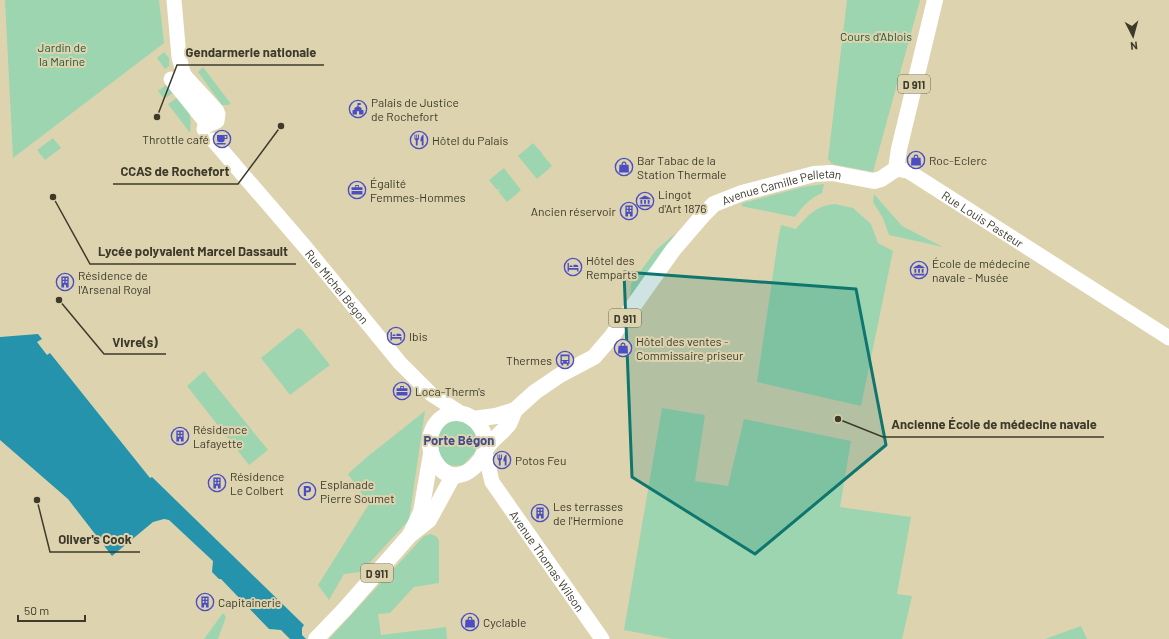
<svg xmlns="http://www.w3.org/2000/svg" width="1169" height="639" viewBox="0 0 1169 639" font-family="Barlow,sans-serif">
  <rect width="100%" height="100%" fill="#ddd4af"/>
  <path fill="#9cd5b0" d="M5 0H159L164 43 13 158Z
    M847 0H920L873 172 832 164 828 159Z
    M164 52 169 58V66L165 69 157 58Z
    M203 67 231 104 227 105H222L198 72Z
    M166 85 173 93 164 99 158 91Z
    M177 98C190 113 192 111 190 133L168 104Z
    M53 138 61 148 45 160 37 150Z
    M533 143 542 153V155H543L552 166 537 179 518 156Z
    M504 168 521 190 507 202 498 191 500 190 499 189 497 190 489 180Z
    M824 184 822 193C810 198 802 207 795 217L741 206 743 203 803 187Z
    M874 194 902 226 943 247 889 235 883 218 873 202Z
    M835 204 853 208 871 224 878 243 893 251 861 406 757 382 778 240 781 225 796 229C808 215 816 206 835 204Z
    M676 233 630 299 631 284 656 250Z
    M298 328 302 330 330 365 290 395 261 358Z
    M204 371 268 450 249 465 187 386Z
    M662 408 705 415 695 481 728 486 744 419 851 441 840 507 911 517 897 594 912 596 902 639H671L624 630Z
    M425 411 409 520 361 572 344 574 329 600 318 585 369 504 348 474 367 457Z
    M459 420 468 423 479 439 477 450 463 465C434 470 437 447 440 427L449 421Z
    M431 534 437 537 439 541V583L414 587 390 613 378 614 381 635 446 627 447 639H329L424 536Z
    M223 613 226 617 218 639H204Z
    M1081 626 1087 639H1045Z"/>
  <path fill="#2493ab" d="M38 334 42 339 37 342 47 355 50 353 150 478 152 477 304 625 302 628V635L306 639H290L281 630 269 629 221 579H219L212 572 213 561 169 520 164 519 153 522 112 556 68 499 0 440V337Z"/>
  <g fill="none" stroke-linecap="round" stroke-linejoin="round">
    <g stroke="#fff" stroke-width="15">
      <path d="M174 0 179 57 183 72"/>
      <path d="M184 75 217 111"/>
      <path d="M171 79 204 120"/>
      <path d="M204 129 206 122C201 117 202 112 207 108L215 109 218 114 217 121 210 124 206 122"/>
      <path id="s1" d="M213 140 306 248 400 363 431 394 459 412"/>
      <path id="s2" d="M896 169 908 171 1169 338"/>
      <path id="s3" d="M485 452 492 482 602 639"/>
    </g>
    <g stroke="#fff" stroke-width="16">
      <path id="s4" d="M473 419 496 416 515 410 535 392 560 375 594 357 612 336 673 250 704 214 714 204 742 193 814 174 832 173 874 181 881 179 896 169 899 149 935 0"/>
      <path d="M486 447C486 442 485 437 483 432 473 408 442 406 432 431 428 440 430 452 434 460 447 483 467 478 481 459 483 455 484 450 488 446 494 438 503 432 509 424 511 420 513 414 515 410"/>
      <path d="M411 533 421 512 431 454"/>
      <path d="M316 639 344 610 410 535 429 520 453 476"/>
    </g>
  </g>
  <path fill="#0f766e" fill-opacity="0.2" stroke="#0f766e" stroke-width="3" stroke-linejoin="round" d="M624 272 856 289 886 445 755 554 632 477Z"/>
  <defs>
    <symbol id="civic-ring" viewBox="-11 -11 22 22"><circle r="9.5" fill="#ddd4af" stroke="#4a4dc3" stroke-width="1.5"/><path d="M-.6-6.5H3V-4.5H.6V-3L4-1V1h2V6H-6V1h2V-1L-.6-3ZM-1.2 2.5V6h2.4V2.5Z" fill="#4a4dc3"/></symbol>
    <symbol id="cafe-ring" viewBox="-11 -11 22 22"><circle r="9.5" fill="#ddd4af" stroke="#4a4dc3" stroke-width="1.5"/><path d="M-5.5-4.5H6V0H3Q3 3.5 0 3.5H-2.5Q-5.5 3.5-5.5 0ZM3-3.2v2h1.7v-2ZM-6 4.5H4V6H-6Z" fill="#4a4dc3"/></symbol>
    <symbol id="restaurant-ring" viewBox="-11 -11 22 22"><circle r="9.5" fill="#ddd4af" stroke="#4a4dc3" stroke-width="1.5"/><path d="M-5-6h1v4h1v-4h1v4h1v-4h1v5L-1.5 .5V6h-2V.5L-5-1ZM5-6V6H3V1.5H1.5Q1.5-4 5-6Z" fill="#4a4dc3"/></symbol>
    <symbol id="shop-ring" viewBox="-11 -11 22 22"><circle r="9.5" fill="#ddd4af" stroke="#4a4dc3" stroke-width="1.5"/><path d="M-5-2.5h2.3a2.7 3.5 0 0 1 5.4 0H5L5.5 6h-11ZM-1.5-2.5h3a1.5 2.3 0 0 0-3 0Z" fill="#4a4dc3"/></symbol>
    <symbol id="office-ring" viewBox="-11 -11 22 22"><circle r="9.5" fill="#ddd4af" stroke="#4a4dc3" stroke-width="1.5"/><path d="M-6-3h4V-5.5h4V-3h4V5H-6ZM-1-4.5V-3h2v-1.5ZM-6 0V1H6V0Z" fill="#4a4dc3"/></symbol>
    <symbol id="museum-ring" viewBox="-11 -11 22 22"><circle r="9.5" fill="#ddd4af" stroke="#4a4dc3" stroke-width="1.5"/><path d="M0-6L6-3V-2H-6V-3ZM-5-1h2V3h-2ZM-1-1h2V3h-2ZM3-1h2V3H3ZM-6 4H6V6H-6Z" fill="#4a4dc3"/></symbol>
    <symbol id="building-ring" viewBox="-11 -11 22 22"><circle r="9.5" fill="#ddd4af" stroke="#4a4dc3" stroke-width="1.5"/><path d="M-4-6H4V6H1V3H-1V6H-4ZM-2.5-4.3h1.7v1.8h-1.7ZM.8-4.3h1.7v1.8H.8ZM-2.5-1h1.7V.8h-1.7ZM.8-1h1.7V.8H.8Z" fill="#4a4dc3"/></symbol>
    <symbol id="hotel-ring" viewBox="-11 -11 22 22"><circle r="9.5" fill="#ddd4af" stroke="#4a4dc3" stroke-width="1.5"/><path d="M-6-4.5h1.5V1H6V5H4.5V3h-9V5H-6ZM-4 0a1.8 1.8 0 1 1 3.6 0ZM.5 0V-2.5h3Q6-2.5 6 0Z" fill="#4a4dc3"/></symbol>
    <symbol id="bus-ring" viewBox="-11 -11 22 22"><circle r="9.5" fill="#ddd4af" stroke="#4a4dc3" stroke-width="1.5"/><path d="M-5-6H5V4H4V6H2V4H-2V6H-4V4H-5ZM-3.5-4V0h7V-4ZM-3.5 1.2v1.5H-2V1.2ZM2 1.2v1.5H3.5V1.2Z" fill="#4a4dc3"/></symbol>
    <symbol id="parking-ring" viewBox="-11 -11 22 22"><circle r="9.5" fill="#ddd4af" stroke="#4a4dc3" stroke-width="1.5"/><path d="M-3.5-5.5H1a3.5 3.5 0 0 1 0 7H-1V5.5H-3.5ZM-1-3.4V-.6H.8a1.4 1.4 0 0 0 0-2.8Z" fill="#4a4dc3"/></symbol>
  </defs>
  <g fill-rule="evenodd">
    <use href="#civic-ring" x="348" y="99" width="20" height="20"/>
    <use href="#cafe-ring" x="212" y="129" width="20" height="20"/>
    <use href="#restaurant-ring" x="409" y="130" width="20" height="20"/>
    <use href="#shop-ring" x="906" y="150" width="20" height="20"/>
    <use href="#shop-ring" x="614" y="157" width="20" height="20"/>
    <use href="#office-ring" x="347" y="180" width="20" height="20"/>
    <use href="#museum-ring" x="635" y="191" width="20" height="20"/>
    <use href="#building-ring" x="619" y="201" width="20" height="20"/>
    <use href="#hotel-ring" x="563" y="257" width="20" height="20"/>
    <use href="#museum-ring" x="909" y="260" width="20" height="20"/>
    <use href="#building-ring" x="55" y="272" width="20" height="20"/>
    <use href="#hotel-ring" x="386" y="326" width="20" height="20"/>
    <use href="#shop-ring" x="613" y="338" width="20" height="20"/>
    <use href="#bus-ring" x="555" y="350" width="20" height="20"/>
    <use href="#office-ring" x="392" y="381" width="20" height="20"/>
    <use href="#building-ring" x="170" y="426" width="20" height="20"/>
    <use href="#restaurant-ring" x="492" y="450" width="20" height="20"/>
    <use href="#building-ring" x="207" y="473" width="20" height="20"/>
    <use href="#parking-ring" x="297" y="481" width="20" height="20"/>
    <use href="#building-ring" x="530" y="503" width="20" height="20"/>
    <use href="#building-ring" x="195" y="592" width="20" height="20"/>
    <use href="#shop-ring" x="460" y="612" width="20" height="20"/>
  </g>
  <g text-anchor="middle" dominant-baseline="central" stroke-width="4" stroke-linejoin="round" paint-order="stroke">
    <g fill="#ddd4af" stroke="#6d6853" stroke-width="1">
      <rect x="898" y="75" width="32" height="18" rx="3"/>
      <rect x="609" y="309" width="32" height="18" rx="3"/>
      <rect x="361" y="564" width="32" height="18" rx="3"/>
    </g>
    <g font-size="11" font-weight="bold" fill="#3d3a2b">
      <text x="914" y="84">D 911</text>
      <text x="625" y="318">D 911</text>
      <text x="377" y="573">D 911</text>
    </g>
    <g font-size="12" fill="#205839" stroke="#ddd4af">
      <text x="876" y="36">Cours d'Ablois</text>
      <text x="62" y="47">Jardin de<tspan x="62" dy="14">la Marine</tspan></text>
    </g>
    <g font-size="12" fill="#3d3a2b" stroke="#ddd4af" text-anchor="start">
      <text x="371" y="102">Palais de Justice<tspan x="371" dy="14">de Rochefort</tspan></text>
      <text x="209" y="139" text-anchor="end">Throttle café</text>
      <text x="432" y="140">Hôtel du Palais</text>
      <text x="637" y="160">Bar Tabac de la<tspan x="637" dy="14">Station Thermale</tspan></text>
      <text x="929" y="160">Roc-Eclerc</text>
      <text x="370" y="183">Égalité<tspan x="370" dy="14">Femmes-Hommes</tspan></text>
      <text x="658" y="194">Lingot<tspan x="658" dy="14">d'Art 1876</tspan></text>
      <text x="616" y="211" text-anchor="end">Ancien réservoir</text>
      <text x="586" y="260">Hôtel des<tspan x="586" dy="14">Remparts</tspan></text>
      <text x="932" y="263">École de médecine<tspan x="932" dy="14">navale - Musée</tspan></text>
      <text x="78" y="275">Résidence de<tspan x="78" dy="14">l'Arsenal Royal</tspan></text>
      <text x="409" y="336">Ibis</text>
      <text x="636" y="341">Hôtel des ventes -<tspan x="636" dy="14">Commissaire priseur</tspan></text>
      <text x="552" y="360" text-anchor="end">Thermes</text>
      <text x="415" y="391">Loca-Therm's</text>
      <text x="193" y="429">Résidence<tspan x="193" dy="14">Lafayette</tspan></text>
      <text x="515" y="460">Potos Feu</text>
      <text x="230" y="476">Résidence<tspan x="230" dy="14">Le Colbert</tspan></text>
      <text x="320" y="484">Esplanade<tspan x="320" dy="14">Pierre Soumet</tspan></text>
      <text x="553" y="506">Les terrasses<tspan x="553" dy="14">de l'Hermione</tspan></text>
      <text x="218" y="602">Capitainerie</text>
      <text x="483" y="622">Cyclable</text>
    </g>
    <g font-size="12" fill="#3d3a2b" stroke="#ddd4af">
      <text stroke="none"><textPath href="#s4" startOffset="404">Avenue Camille Pelletan</textPath></text>
      <text stroke="none"><textPath href="#s2" startOffset="101">Rue Louis Pasteur</textPath></text>
      <text stroke="none"><textPath href="#s1" startOffset="192">Rue Michel Bégon</textPath></text>
      <text stroke="none"><textPath href="#s3" startOffset="127">Avenue Thomas Wilson</textPath></text>
    </g>
    <g font-size="13" font-weight="bold" fill="#444b88" stroke="#ddd4af">
      <text x="459" y="440">Porte Bégon</text>
    </g>
  </g>
  <path fill="none" stroke="#3d3a2b" stroke-width="1.5" d="M157 117L177 65H324M281 126L238 184H113M53 197L90 264H296M59 300L104 354H166M838 419L883 437H1104M37 500L50 552H140"/>
  <g fill="#3d3a2b" stroke="#ddd4af" stroke-width="1.5">
    <circle cx="157" cy="117" r="4"/>
    <circle cx="281" cy="126" r="4"/>
    <circle cx="53" cy="197" r="4"/>
    <circle cx="59" cy="300" r="4"/>
    <circle cx="838" cy="419" r="4"/>
    <circle cx="37" cy="500" r="4"/>
  </g>
  <g font-size="13" text-anchor="middle" font-weight="bold" fill="#3d3a2b" stroke="#ddd4af" stroke-width="4" stroke-linejoin="round" paint-order="stroke">
    <text x="251" y="57">Gendarmerie nationale</text>
    <text x="175" y="176">CCAS de Rochefort</text>
    <text x="193" y="256">Lycée polyvalent Marcel Dassault</text>
    <text x="135" y="347">Vivre(s)</text>
    <text x="994" y="429">Ancienne École de médecine navale</text>
    <text x="95" y="544">Oliver's Cook</text>
  </g>
  <g transform="translate(1133 36) rotate(174)" stroke="#ddd4af" stroke-width="3" paint-order="stroke">
  <path d="M0-3L7 15L0 10L-7 15Z" fill="#3d3a2b"/>
  <text y="-6" font-size="11" font-weight="bold" text-anchor="middle" fill="#3d3a2b">N</text>
  </g>
  <path d="M18 615v6h67v-6" fill="none" stroke="#3d3a2b" stroke-width="2"/>
  <text x="24" y="615" font-size="12" fill="#3d3a2b" stroke="#ddd4af" stroke-width="3" paint-order="stroke">50 m</text>
</svg>
